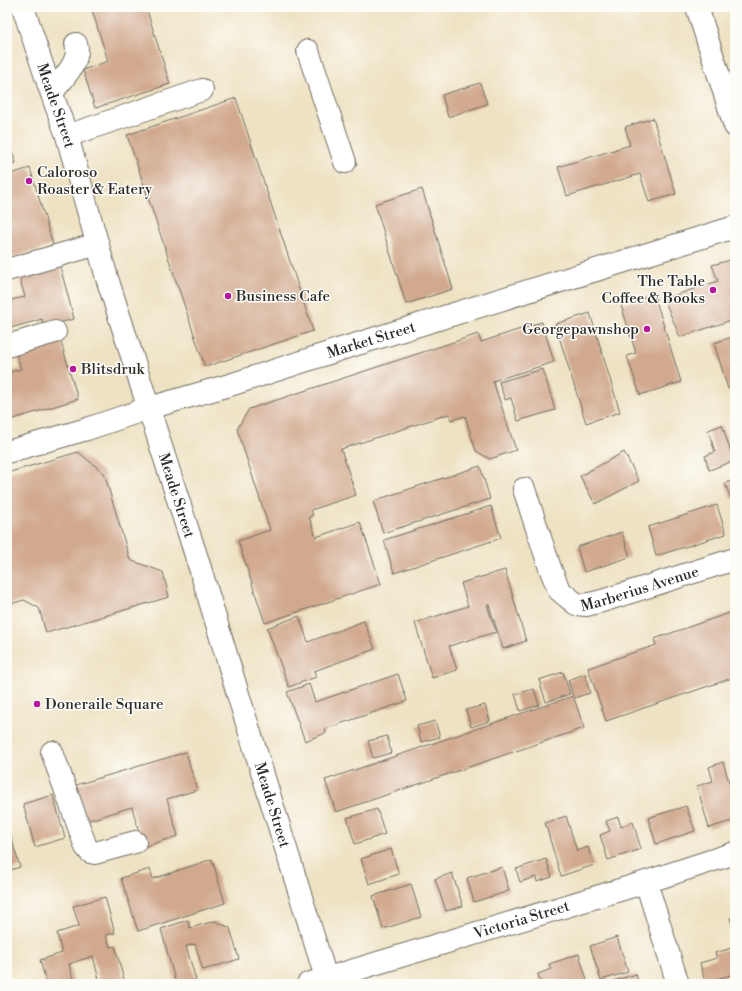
<svg xmlns="http://www.w3.org/2000/svg" width="742" height="991" viewBox="0 0 742 991" font-family="'Libre Bodoni',serif">
  <rect width="100%" height="100%" fill="#fdfcf7"/>
  <filter id="ink" filterUnits="userSpaceOnUse"><feTurbulence type="fractalNoise" baseFrequency=".025" numOctaves="2"/><feDisplacementMap in="SourceGraphic" scale="8" xChannelSelector="R" yChannelSelector="G"/><feConvolveMatrix kernelMatrix="1 2 1 2 8 2 1 2 1" color-interpolation-filters="sRGB"/></filter>
  <filter id="wash" filterUnits="userSpaceOnUse"><feTurbulence type="fractalNoise" baseFrequency=".012" numOctaves="4" result="noise"/><feDisplacementMap in="SourceGraphic" scale="16" xChannelSelector="R" yChannelSelector="G"/><feGaussianBlur stdDeviation="0.9" result="paint"/><feColorMatrix in="noise" values="0 0 0 0 0 0 0 0 0 0 0 0 0 0 0 0 0 1.4 0 .05"/><feComposite in="paint" operator="in"/></filter>
  <g filter="url(#wash)">
    <rect width="100%" height="100%" fill="#eee2c3"/>
    <g id="blocks">
      <path fill="#d1a98e" d="M91 7H146L170 84 95 108 83 70 108 61Z
        M729 7H735V26Z
        M480 83 487 104 448 117 442 95Z
        M236 98 313 331 205 367 127 135Z
        M653 118 676 194 649 202 640 174 567 196 558 167 630 145 625 127Z
        M7 137 16 163 7 166Z
        M30 168 53 245 7 259V175Z
        M422 189 453 289 406 304 375 204Z
        M734 259 735 262V319L680 337 664 299 718 281 712 265Z
        M59 262 74 319 44 327 42 319 7 329V286L11 300 25 297 18 273Z
        M654 294 681 382 640 395 627 356 636 353 621 305Z
        M590 313 620 412 586 423 555 324Z
        M542 322 554 362 493 381 516 450 490 459 476 451 465 416 451 420 449 414 341 449 356 495 311 510 313 515 309 517 316 537 360 522 381 584 265 623 238 541 270 530 237 429 249 409 478 334 481 342Z
        M735 336V387L728 389 714 343Z
        M60 339 78 399 7 421V373L21 369 16 352Z
        M543 369 555 410 518 421 511 398 505 400 499 382Z
        M722 425 734 461 709 470 705 456 715 452 708 430Z
        M78 452 104 473 130 560 163 572 169 597 46 633 39 608 24 600 7 605V473Z
        M624 452 639 481 595 504 580 476Z
        M480 466 490 499 383 533 373 501Z
        M735 480V498L731 499 725 483Z
        M717 505 726 534 656 556 648 527Z
        M491 506 501 538 394 573 384 540Z
        M622 532 630 557 584 572 577 547Z
        M505 570 526 641 503 649 489 605H487L496 632 449 646 457 670 432 678 415 623 468 606 461 583Z
        M735 611V677L606 721 588 668 656 645 654 639Z
        M299 616 308 642 364 621 375 649 314 671 316 677 289 687 267 628Z
        M563 672 570 694 546 702 539 680Z
        M398 674 407 701 325 729 326 733 305 741 287 692 309 684 315 702Z
        M585 674 590 693 574 698 584 728 336 812 325 780 573 696 568 680Z
        M534 689 539 705 520 711 515 694Z
        M485 705 490 721 471 727 466 710Z
        M435 721 440 737 421 742 417 726Z
        M387 736 391 753 373 758 368 741Z
        M186 752 197 790 167 799 178 836 143 847 132 807 86 821 76 785Z
        M723 762 735 801V820L709 828 697 786 713 781 709 767Z
        M53 795 65 838 35 847 23 804Z
        M686 806 695 831 656 844 648 818Z
        M377 809 385 834 355 844 347 818Z
        M566 816 577 851 588 847 594 865 561 876 545 823Z
        M618 817 621 827 633 822 641 849 608 860 600 835 610 831 606 821Z
        M7 825 20 867 7 871Z
        M391 849 399 874 369 884 361 859Z
        M212 859 225 903 138 931 121 878 150 869 153 879Z
        M546 859 552 877 537 882 536 877 520 882 516 869Z
        M502 867 509 891 474 902 467 878Z
        M452 873 463 906 446 911 435 879Z
        M411 884 421 917 383 929 373 896Z
        M105 897 115 933 106 935 110 947 115 946 125 984H100L93 956 69 964 74 984H39L46 982 40 960 62 953 57 933 79 926 73 906Z
        M735 917V934L730 918Z
        M188 920 190 928 215 921 230 928 239 959 203 970 195 944 186 946 196 980 181 984H176L161 929Z
        M617 937 628 972 601 980 590 946Z
        M735 947V974L705 982 700 963 717 958 715 953Z
        M579 954 588 984H541L538 974 551 969 549 964Z
        M636 974 639 984H604Z
        M479 980 480 984H467Z"/>
    </g>
  </g>
  <g filter="url(#ink)">
    <use href="#blocks" fill-opacity="0" stroke="#6f6b60" stroke-width="1"/>
    <g fill="none" stroke-linecap="round" stroke-linejoin="round">
      <defs>
        <g id="minor">
          <path id="s1" d="M23 7 49 86 67 136 107 278 200 568 241 704 328 984"/>
          <path d="M697 7 735 126"/>
          <path d="M308 51 345 162"/>
          <path d="M52 93C61 80 82 61 76 44"/>
          <path d="M67 136 202 90"/>
          <path d="M7 270 98 244"/>
          <path d="M7 346 55 332"/>
          <path id="s2" d="M7 452 87 429 149 408 233 384 341 349 735 227"/>
          <path id="s3" d="M524 489 550 568 559 590 576 604 586 605 602 601 735 559"/>
          <path d="M52 752 86 847 90 852 95 853 135 842"/>
          <path d="M646 882 678 984"/>
          <path id="s4" d="M308 984 646 882 735 853"/>
        </g>
      </defs>
      <use href="#minor" stroke="#6f6b60" stroke-width="24"/>
      <use href="#minor" stroke="#fff" stroke-width="22"/>
    </g>
  </g>
  <g fill="#b5179e" stroke="#fdfcf7" stroke-width="1.5">
    <circle cx="29" cy="181" r="4"/>
    <circle cx="713" cy="290" r="4"/>
    <circle cx="228" cy="296" r="4"/>
    <circle cx="647" cy="329" r="4"/>
    <circle cx="73" cy="369" r="4"/>
    <circle cx="37" cy="704" r="4"/>
  </g>
  <g text-anchor="middle" dominant-baseline="central" stroke-width="3" stroke-linejoin="round" paint-order="stroke">
    <g font-size="15" fill="#2b2b2b" stroke="#fdfcf7">
      <text stroke="none"><textPath href="#s1" startOffset="104">Meade Street</textPath></text>
      <text stroke="none"><textPath href="#s2" startOffset="381">Market Street</textPath></text>
      <text stroke="none"><textPath href="#s1" startOffset="512">Meade Street</textPath></text>
      <text stroke="none"><textPath href="#s3" startOffset="195">Marberius Avenue</textPath></text>
      <text stroke="none"><textPath href="#s1" startOffset="836">Meade Street</textPath></text>
      <text stroke="none"><textPath href="#s4" startOffset="223">Victoria Street</textPath></text>
    </g>
    <g font-size="15" fill="#2b2b2b" stroke="#fdfcf7" text-anchor="start">
      <text x="37" y="172">Caloroso<tspan x="37" dy="17">Roaster &amp; Eatery</tspan></text>
      <text x="705" y="281" text-anchor="end">The Table<tspan x="705" dy="17">Coffee &amp; Books</tspan></text>
      <text x="236" y="296">Business Cafe</text>
      <text x="639" y="329" text-anchor="end">Georgepawnshop</text>
      <text x="81" y="369">Blitsdruk</text>
      <text x="45" y="704">Doneraile Square</text>
    </g>
  </g>
  <rect width="742" height="991" fill="none" stroke="#fdfcf7" stroke-width="24"/>
</svg>
